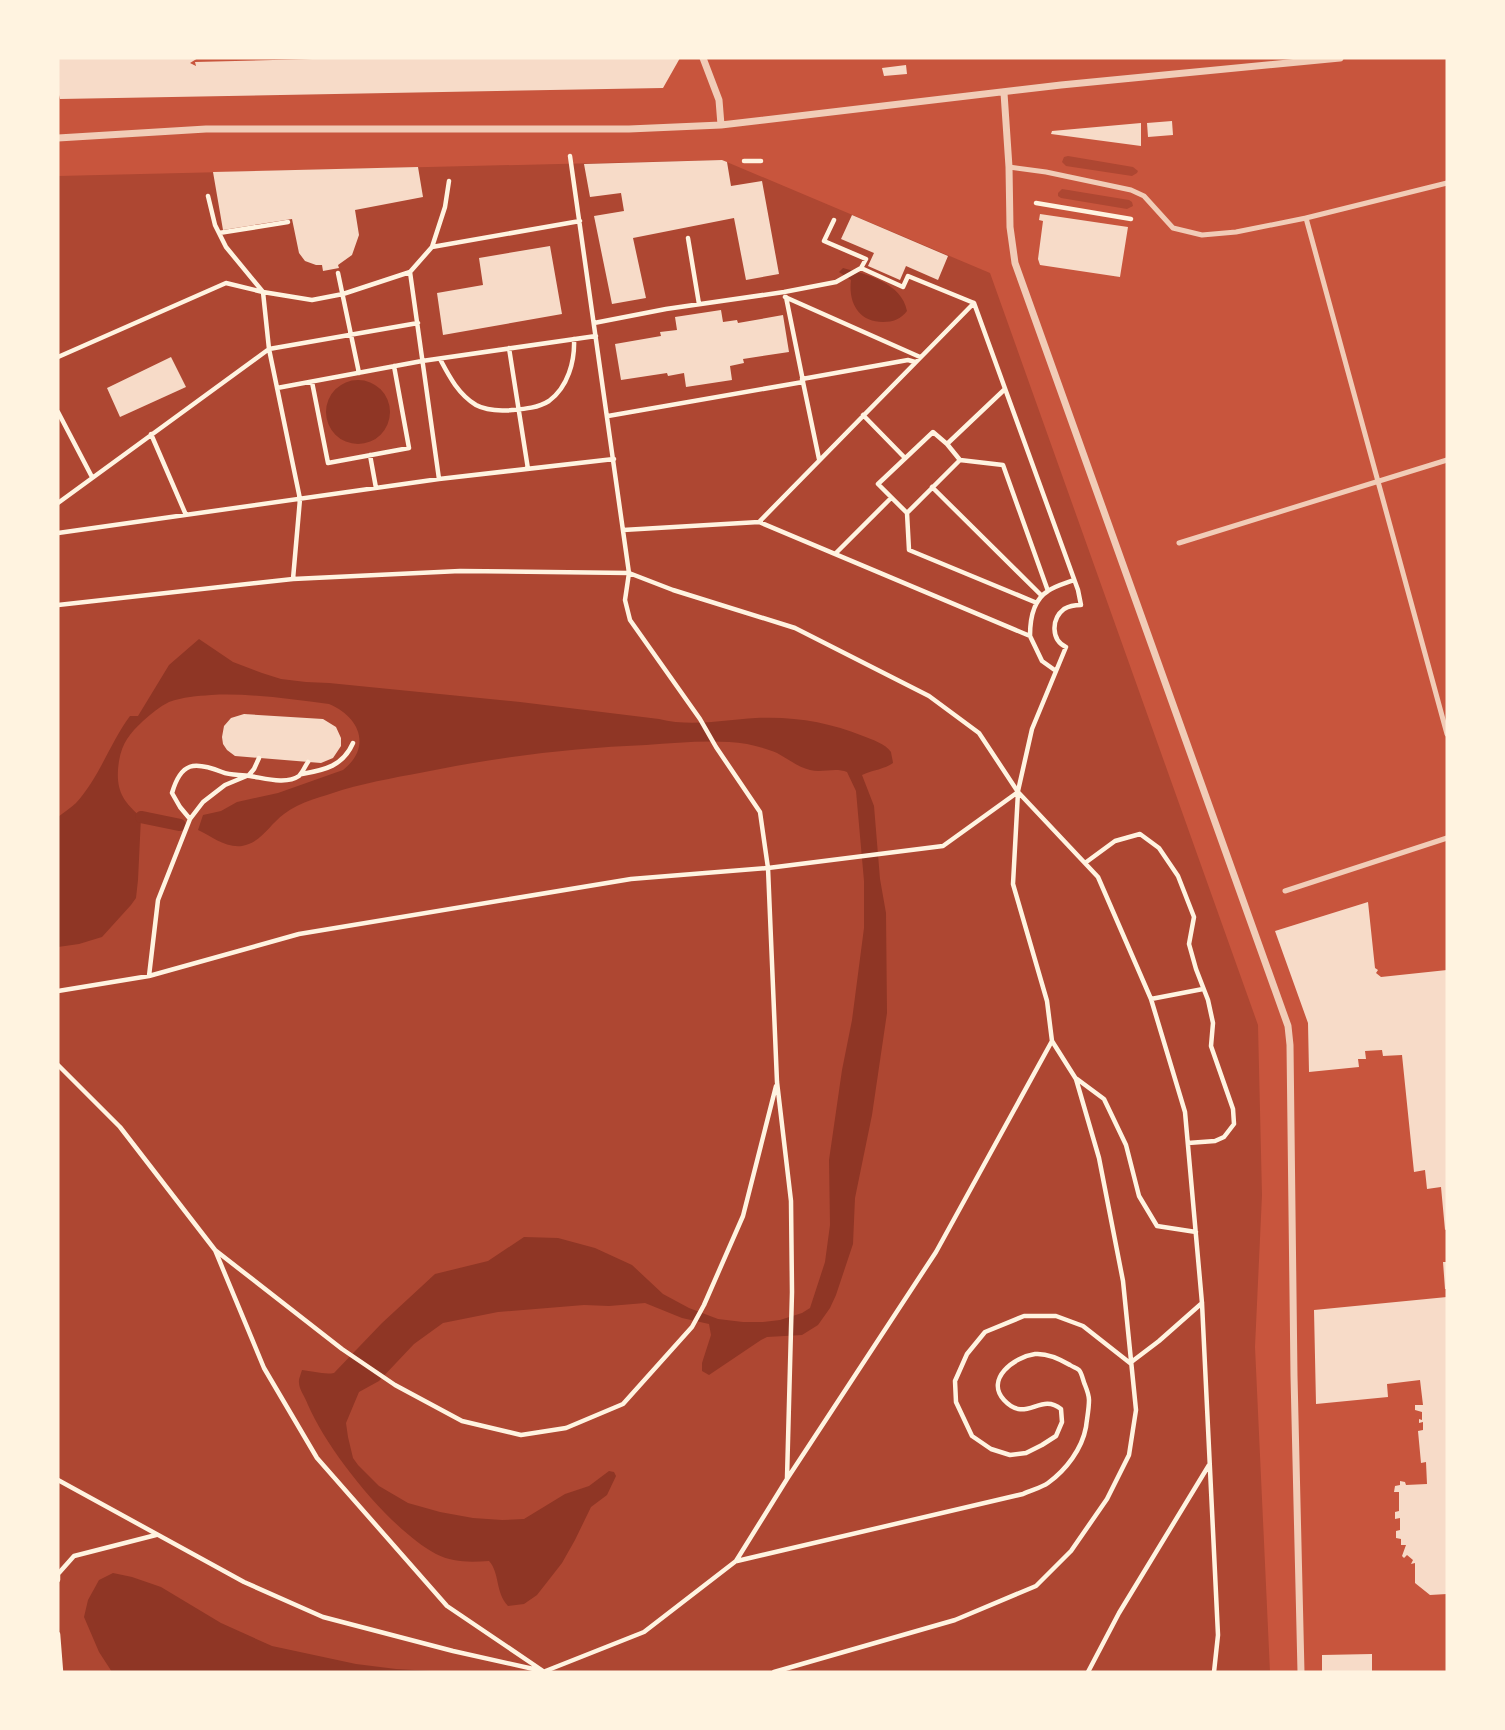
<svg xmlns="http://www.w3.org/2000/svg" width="1505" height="1730" viewBox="0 0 1505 1730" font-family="Merriweather,serif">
  <rect width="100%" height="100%" fill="#c8553d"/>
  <path fill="#ae4732" d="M1068 156 1133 167 1138 171 1137 173 1132 176 1066 166 1062 162 1064 157Z
    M722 160 990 273 1258 1025 1262 1195 1255 1347 1270 1672H58V176Z
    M1062 189 1129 200 1132 202 1133 206 1127 209 1061 198 1058 196V193Z"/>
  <path fill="#8f3625" d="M843 268C866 274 902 283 907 311 901 319 893 322 883 322 859 322 848 303 851 280L839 272Z
    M326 412a32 32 0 1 1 64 0a32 32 0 1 1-64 0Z
    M199 639 233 662 262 673 281 679 306 682 329 683 520 702 659 719C690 727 725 720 756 718 793 716 829 722 863 736 871 739 886 744 891 752 891 753 893 761 893 763 885 769 873 770 862 775L874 806 880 879 886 913 887 1013 872 1115 855 1198 853 1244 836 1295 830 1308 818 1325 802 1335 767 1337 761 1340 709 1375 702 1371V1363L711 1335 709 1324 682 1318 645 1303 609 1306 584 1305 498 1312 443 1323 414 1344 379 1381 359 1392 346 1423 348 1437 353 1458 358 1465 379 1486 408 1503 440 1512 473 1518 502 1520 524 1519 565 1494 589 1486 609 1471 614 1472 616 1476 607 1495 591 1507 575 1540 562 1563 537 1595 524 1604 508 1606C495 1592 500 1573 489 1561 471 1562 453 1563 436 1554 390 1529 329 1453 308 1405 305 1396 298 1389 299 1380 299 1379 302 1370 302 1370 313 1371 324 1375 334 1373L382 1323 435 1274 488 1261 524 1237 558 1238 595 1248 632 1265 663 1294 689 1308 718 1319 743 1322H763L780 1320 802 1313 810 1308 825 1262 830 1225 829 1160 842 1070 852 1020 864 928V881L856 791 847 772C835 767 823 773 810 770 798 767 788 759 777 753 768 749 757 746 747 744 714 739 679 743 646 745 575 748 505 756 435 770 404 776 373 781 342 790 322 797 301 801 284 814 269 825 261 843 242 846 225 848 211 836 198 830L203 815 221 811 237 802 278 793 343 770C372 747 360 717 329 704 290 699 251 693 211 695 197 696 183 697 169 702 159 707 151 714 143 721 130 733 122 743 119 761 115 788 121 800 141 817L138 880 136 898 131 905 102 937 79 944 58 947V817C64 812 71 808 76 803 99 778 110 743 130 716H138L169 665Z
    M113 1573 132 1577 161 1587 221 1623 272 1646 356 1664 396 1669 450 1672H112L99 1652 84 1617 88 1600 99 1580Z"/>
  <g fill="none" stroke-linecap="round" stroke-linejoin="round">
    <path stroke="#8f3625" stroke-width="12" d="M141 817 180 825"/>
  </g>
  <path fill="#f7dbc8" d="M60 58H198L190 63 196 66 195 62 352 58H680L663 88 60 99 58 91V59Z
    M906 65 907 74 884 76 882 68Z
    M1172 121 1173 135 1148 137 1147 123Z
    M1141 123V146L1051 134 1052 131Z
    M722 160 727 162 731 186 762 181 779 274 746 280 734 218 633 238 646 298 612 304 594 216 624 211 621 193 590 197 584 164Z
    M418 167 423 197 355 210 359 235 352 255 338 265 339 268 323 271 322 265H316L305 261 299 253 292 219 223 230 213 172Z
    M1040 214 1128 227 1120 277 1040 265 1038 259 1043 221 1039 220Z
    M852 215 948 256 938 280 906 266 900 280 868 266 874 253 841 239Z
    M550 246 562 314 443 335 437 293 483 285 479 258Z
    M721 310 723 322 737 320 738 323 783 315 789 352 743 359 744 363 730 366 732 380 686 387 684 373 668 376 667 373 621 380 615 344 661 336 660 332 677 330 675 317Z
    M171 357 186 387 120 417 107 388Z
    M244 714 323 719 336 727 341 738V746L333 758 321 763 235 756 227 750 223 744 222 737 224 726 231 718Z
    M1368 902 1375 968 1378 970 1376 973 1381 977 1447 970V1229L1445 1230 1441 1187 1427 1189 1425 1170 1414 1172 1402 1055 1383 1056 1382 1050 1365 1051 1366 1059H1358L1359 1067 1309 1072 1308 1023 1275 931Z
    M1443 1262H1447V1289H1445Z
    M1447 1297V1594L1430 1595 1415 1583V1563L1411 1564 1413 1560 1407 1555 1404 1558 1402 1556 1406 1545H1401V1539L1396 1538V1531L1400 1530V1518L1395 1519V1512L1399 1511V1492H1394L1395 1486 1400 1485V1481L1405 1482 1406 1485 1427 1484 1426 1462 1421 1463 1418 1431 1423 1430V1422L1419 1423V1419L1422 1420V1412L1415 1410V1405H1423L1420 1380 1387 1384 1388 1397 1316 1404 1314 1310Z
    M1372 1654V1672H1322V1655Z"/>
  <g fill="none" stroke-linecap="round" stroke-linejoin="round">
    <path stroke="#fff3e0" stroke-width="4.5" d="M570 156 629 573 625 600 630 620 700 719 716 747 760 812 768 868 777 1082 791 1201 792 1292 787 1478
      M744 161H761
      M208 196 215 225 226 247 263 292
      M1036 203 1131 219
      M834 220 824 241 866 259 861 268 903 287 908 276 974 303
      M219 233 288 222
      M688 238 699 304
      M432 247 445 207 449 181
      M410 272 439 479
      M338 273 359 373
      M785 297 920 357
      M786 297 803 381
      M594 323 666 309 784 292 836 282 861 268
      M509 348 528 469
      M58 357 226 283 263 292
      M440 359C449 376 458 394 476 405 487 411 500 411 512 410 524 409 538 408 549 401 568 387 575 361 574 339
      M802 379 908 360 915 362
      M312 382 328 463 409 448 394 366
      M277 388 422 361 596 336
      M58 412 92 477
      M863 415 905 458
      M608 416 803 382 819 459
      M151 434 186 515
      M947 444 933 432 878 484 907 513 960 460 947 444 1005 389
      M370 455 376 488
      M960 460 1003 465 1048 591
      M932 487 1042 596
      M58 503 269 349 418 323
      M907 513 909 550 1037 603
      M623 530 759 522
      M58 533 439 479 614 459
      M835 554 891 498
      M293 579 300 499 269 349 263 292 312 300 343 294 410 272 432 247 580 221
      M58 605 293 579 460 571 629 573 673 590 795 628 929 696 979 733 1018 792 1098 877 1151 999 1185 1112 1202 1303 1218 1635 1214 1672
      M1030 636C1030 621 1033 600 1048 591 1055 586 1066 583 1074 580
      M302 774C325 770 343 766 353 743
      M1018 791 1032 729 1066 647C1051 640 1051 619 1064 609 1069 606 1075 605 1081 605L1078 590 974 303 759 522 1030 636 1042 661 1056 671
      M190 819 180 807 172 793C181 762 194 761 222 772 231 776 241 774 250 776 264 778 286 785 299 776 303 772 305 766 308 762
      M1085 863 1115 841 1140 834 1159 848 1178 876 1194 917 1189 944 1196 969 1208 1000 1213 1023 1211 1046 1233 1109 1234 1124 1224 1137 1215 1141 1188 1143
      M149 976 158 900 190 819 203 802 225 785 249 775 254 769 259 758
      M58 991 149 976 299 934 631 879 768 868 943 846 1018 792 1013 884 1047 1001 1052 1041 936 1252 787 1479 736 1561 644 1632 543 1672
      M1151 999 1203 989
      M58 1065 120 1127 215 1250 264 1368 317 1458 447 1606 543 1671
      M1077 1079 1104 1099 1126 1145 1139 1196 1157 1226 1196 1232
      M215 1250 342 1349 395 1385 462 1421 521 1435 566 1428 623 1404 692 1327 704 1305 743 1216 776 1086
      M58 1480 244 1582 323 1617 453 1651 538 1670
      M737 1561 1023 1494C1031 1490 1041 1488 1048 1483 1066 1470 1082 1449 1086 1427 1087 1418 1089 1409 1089 1400 1089 1395 1087 1390 1085 1385 1083 1381 1082 1373 1079 1370 1077 1368 1073 1367 1070 1365 1060 1359 1047 1353 1035 1354 1014 1357 985 1379 1004 1400 1026 1424 1040 1392 1061 1409L1062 1422 1056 1436 1042 1445 1026 1453 1010 1455 991 1449 972 1436 956 1402 955 1381 967 1354 985 1332 1024 1316H1056L1083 1326 1130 1363 1159 1341 1202 1303
      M58 1580V1574L74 1556 156 1535
      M58 1634 61 1672
      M774 1672 955 1620 1036 1586 1071 1551 1107 1499 1129 1455 1136 1410 1123 1281 1099 1158 1076 1079 1052 1041
      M1088 1672 1119 1613 1209 1465"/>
    <path stroke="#f1ccb7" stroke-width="5" d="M1009 167 1046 172 1131 190 1144 196 1173 228 1202 235 1236 232 1306 218 1447 183
      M1306 218 1447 734
      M1179 543 1447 460
      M1285 891 1447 838"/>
    <path stroke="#f1ccb7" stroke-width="7" d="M703 58 719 100 721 125
      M1004 93 1009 167 1010 227 1015 263 1288 1026 1290 1045 1294 1376 1301 1672
      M58 138 206 129H629L721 125 1061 85 1340 58"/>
  </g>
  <rect width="1505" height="1730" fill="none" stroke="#fff3e0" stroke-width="119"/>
</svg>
